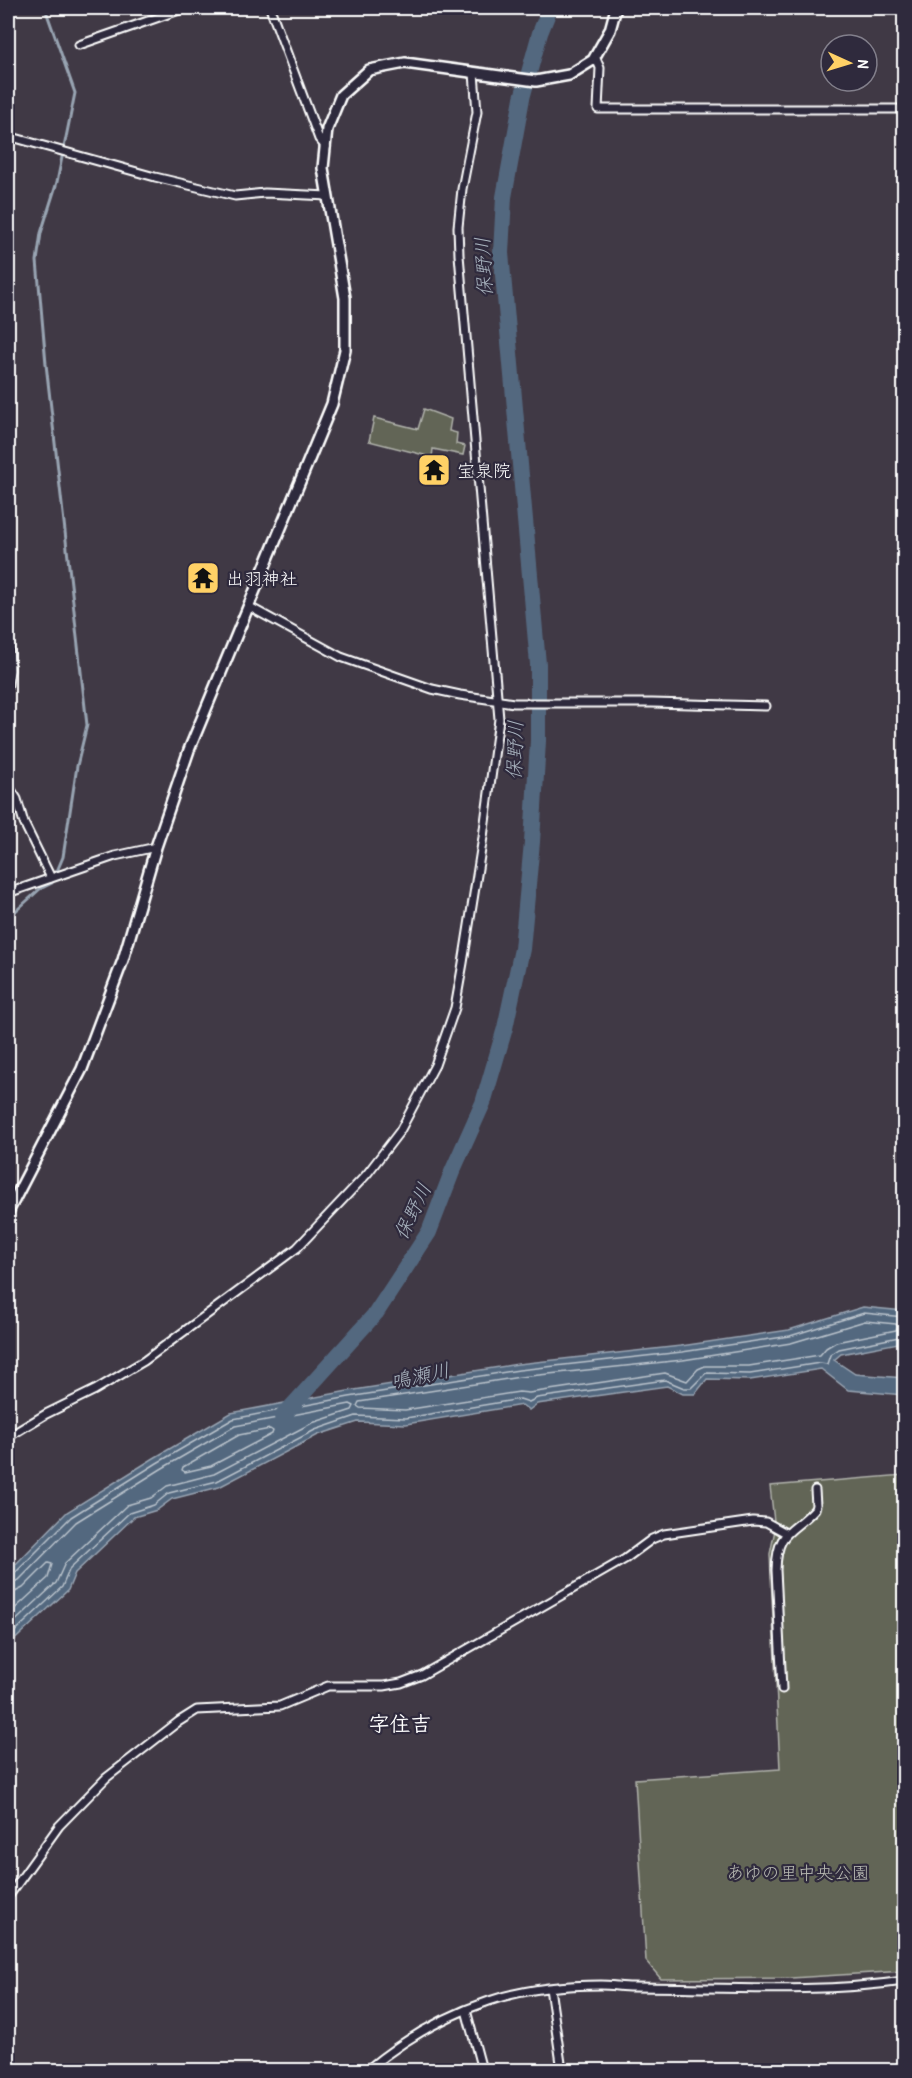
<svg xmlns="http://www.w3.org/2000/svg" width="912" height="2078" viewBox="0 0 912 2078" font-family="'Patrick Hand','Klee One',sans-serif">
  <rect width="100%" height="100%" fill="#403945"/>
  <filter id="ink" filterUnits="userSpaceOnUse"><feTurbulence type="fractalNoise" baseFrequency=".0167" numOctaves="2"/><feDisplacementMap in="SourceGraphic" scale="12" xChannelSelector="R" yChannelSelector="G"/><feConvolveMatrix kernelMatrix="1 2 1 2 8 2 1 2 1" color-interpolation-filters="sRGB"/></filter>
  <g filter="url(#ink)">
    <path fill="#626557" stroke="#b0b2ab" stroke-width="1.5" d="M424 409 451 419 449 431 457 433 456 444 465 446 463 455 433 449 432 457 369 441 374 418 418 429Z
      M904 1475V1971L791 1978 661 1979 646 1961 635 1779 780 1769 770 1554 775 1530 770 1486Z"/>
    <path fill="#53687f" stroke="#98a4b2" stroke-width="1.5" d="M863 1307 904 1311V1342L841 1354 834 1360 855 1374 904 1378V1395L848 1390 821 1369 750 1380 707 1379 695 1394H683L667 1386 537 1404 529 1410 522 1405 406 1424 358 1422 318 1435 219 1487 172 1499 157 1510 134 1517 75 1573 68 1590 8 1646V1572L67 1512 154 1458 231 1413 348 1391 518 1364 681 1346 789 1330Z"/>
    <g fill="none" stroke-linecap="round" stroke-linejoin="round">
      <path stroke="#bac3cc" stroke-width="1.5" d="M865 1321 896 1324 898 1327 896 1330 836 1342 826 1348 820 1355 749 1366H705L698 1369 687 1381 665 1373 529 1393 519 1392 405 1410 360 1408 357 1406 359 1402 520 1377 683 1360 791 1343Z
        M270 1429 273 1431 272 1434 211 1466 185 1472 182 1470 183 1467 239 1435Z
        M8 1576 14 1574 71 1517 157 1463 233 1419 349 1397 519 1370 682 1352 790 1336 864 1313 904 1317
        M8 1584 19 1580 76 1522 161 1469 235 1426 350 1404 354 1406 352 1410 312 1423 214 1474 167 1486 151 1498 127 1505 65 1563 56 1583 8 1628
        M8 1593 15 1592 23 1588 48 1563 52 1564 48 1578 8 1615
        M8 1638 62 1587 70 1568 129 1513 154 1505 169 1493 217 1481 315 1430 356 1416 406 1418 520 1399 529 1402 537 1398 665 1380 684 1388H691L706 1373 750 1374 820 1363 827 1364 830 1355 839 1349 904 1336"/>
      <path stroke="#98a4b2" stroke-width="3" d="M8 918 40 889 52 883 63 857 77 766 87 725 46 364 37 261 41 233 57 182 75 93 45 8"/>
      <path stroke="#53687f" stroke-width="16" d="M282 1417 376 1313 429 1232 452 1172 483 1103 505 1028 522 949 532 842 538 741V664L501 253 504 197 522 98 540 33 550 8"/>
      <defs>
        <path id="minor" d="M270 8 319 139 326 147
          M79 45 185 8
          M595 56 600 68 598 109H904
          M8 136 155 177 235 196 265 193 328 196
          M248 606 341 657 432 689 460 695 514 703H652L766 706
          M8 610 10 670 8 685
          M8 785 17 799 24 823 51 878
          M8 893 115 856 156 847
          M8 1437 46 1414 95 1390 144 1361 297 1248 367 1174 400 1131 435 1065 455 1008 463 963 483 837 499 719 459 255 458 227 462 189 477 112 474 73
          M782 1689 776 1570C777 1529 792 1534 815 1509L816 1505 815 1490
          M8 1897 59 1826 106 1778 178 1722 197 1710 280 1706 328 1686H384L401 1683 422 1675 625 1559 652 1539 664 1534 753 1521 766 1522 786 1533
          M550 1988 562 2070
          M466 2010 482 2070
          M367 2070C403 2040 444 2016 489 2001 524 1989 564 1985 601 1985 611 1985 622 1987 632 1987 723 1987 815 1994 904 1981"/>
        <path id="tertiary" d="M8 1212 82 1069 123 960 156 847 189 750 332 404 345 350V298L323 168 327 129 341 95 369 70 405 63 536 81 569 75 593 60 610 30 616 8"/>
      </defs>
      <use href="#minor" stroke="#fff" stroke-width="11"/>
      <use href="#tertiary" stroke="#fff" stroke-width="14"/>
      <use href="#minor" stroke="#2f2a3d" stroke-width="7"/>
      <use href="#tertiary" stroke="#2f2a3d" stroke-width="9"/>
    </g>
  </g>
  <defs>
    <symbol id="temple-square" viewBox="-11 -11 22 22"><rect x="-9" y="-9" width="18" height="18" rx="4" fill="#ffd166" stroke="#2f2a3d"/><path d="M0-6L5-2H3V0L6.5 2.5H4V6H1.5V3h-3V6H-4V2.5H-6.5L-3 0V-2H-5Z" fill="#111"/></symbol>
  </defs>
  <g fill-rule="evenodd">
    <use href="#temple-square" x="415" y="451" width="38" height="38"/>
    <use href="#temple-square" x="184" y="559" width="38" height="38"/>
  </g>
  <g text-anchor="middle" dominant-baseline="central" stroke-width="4.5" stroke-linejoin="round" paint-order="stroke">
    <g font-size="18" fill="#fff" stroke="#2f2a3d" text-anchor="start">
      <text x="457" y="470">宝泉院</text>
      <text x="226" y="578">出羽神社</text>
    </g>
    <g font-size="18" fill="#b8bab3" stroke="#2f2a3d">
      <text x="798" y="1872">あゆの里中央公園</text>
    </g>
    <g font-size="20" font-style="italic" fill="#a9b4bf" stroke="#2f2a3d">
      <text transform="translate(483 267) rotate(-93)">保野川</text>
      <text transform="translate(514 750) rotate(-88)">保野川</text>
      <text transform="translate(412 1211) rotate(-64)">保野川</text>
      <text transform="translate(420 1375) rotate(-12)">鳴瀬川</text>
    </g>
    <g font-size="21" font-weight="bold" fill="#fff" stroke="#2f2a3d">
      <text x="400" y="1723">字住吉</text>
    </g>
  </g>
  <rect width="912" height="2078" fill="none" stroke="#2f2a3d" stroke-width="30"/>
  <rect x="15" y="15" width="882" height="2048" fill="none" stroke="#fff" stroke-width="2" filter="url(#ink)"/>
  <g transform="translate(849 63) rotate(94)"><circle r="28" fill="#2f2a3d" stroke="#827f8b" stroke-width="1.5"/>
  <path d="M0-4.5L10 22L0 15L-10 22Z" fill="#ffd166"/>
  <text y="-9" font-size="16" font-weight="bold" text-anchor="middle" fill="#ffffff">N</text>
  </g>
</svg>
